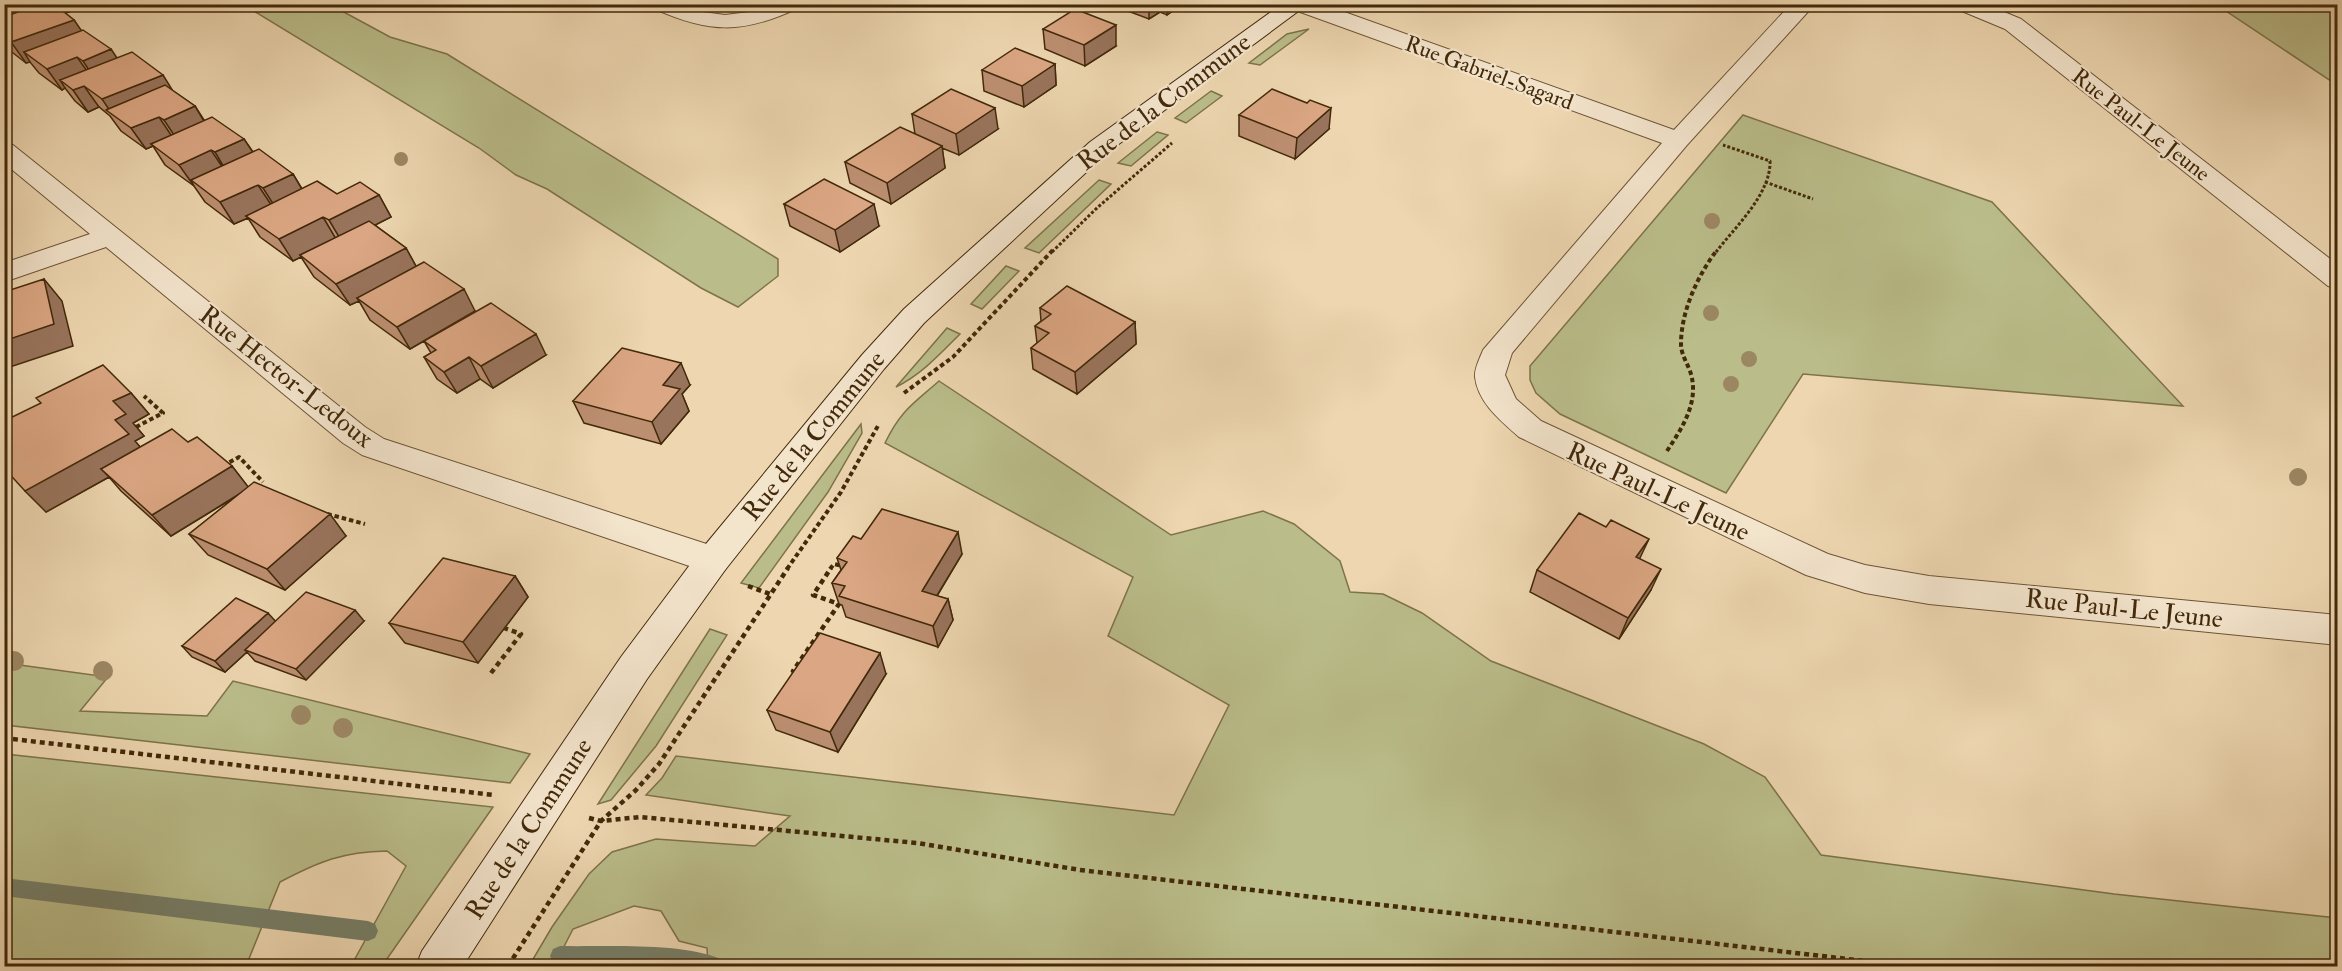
<svg xmlns="http://www.w3.org/2000/svg" width="2342" height="971" viewBox="0 0 2342 971" font-family="'IM FELL Double Pica',serif">
  <rect width="100%" height="100%" fill="#edd6b0"/>
  <filter id="stains"><feTurbulence type="fractalNoise" baseFrequency=".00333" numOctaves="4"/><feColorMatrix values="0 0 0 0 .2 0 0 0 0 .09 0 0 0 0 .02 0 0 0 .5 -.17"/></filter>
  <radialGradient id="worn" r=".72"><stop offset=".6" stop-color="#630" stop-opacity="0"/><stop offset="1" stop-color="#630" stop-opacity=".3"/></radialGradient>
  <path fill="#babd8a" stroke="#7e734a" stroke-width="1.5" d="M244 5H331L390 37 447 54 778 259V276L738 307 701 288 547 189 516 175 479 148Z
    M2217 5H2337V85Z
    M1309 29 1260 65 1249 63 1287 34Z
    M1211 91 1222 96 1186 123 1175 118Z
    M1743 115 1992 202 2183 406 1803 374 1726 493 1560 414 1536 393 1530 380V366Z
    M1157 132 1168 135 1131 166 1118 163Z
    M1099 180 1111 184 1039 253 1025 248Z
    M1006 266 1019 271 982 309 971 304Z
    M947 328 960 334C940 354 922 374 896 387Z
    M939 381 1171 535 1263 511 1294 524 1340 561 1350 592 1383 594 1422 613 1491 661 1704 744 1765 777 1821 855 2114 894 2337 918V966H708L707 948 679 941 661 911 634 906 573 929 554 966H529L552 927 589 874 612 852 656 839 755 846 790 816 646 795 662 778 676 756 1174 815 1229 705 1108 636 1133 577 885 443C901 410 913 404 939 381Z
    M861 424 862 433 828 492 759 588 741 583Z
    M710 629 727 635 656 746 611 800 598 804Z
    M5 663 108 677 80 711 207 716 233 681 530 754 510 783 5 725Z
    M5 754 493 807 382 966H351L406 866 387 851C342 852 320 861 280 882L246 966H5Z"/>
  <g fill="none" stroke-linecap="round" stroke-linejoin="round">
    <path fill="#777f69" fill-rule="evenodd" d="M4 878 368 921 375 924 378 931 375 938 368 941 4 896Z
      M560 946C606 947 679 942 721 959L724 966H560L553 963 550 956 553 949Z"/>
    <defs>
      <path id="street" d="M652 4H682L703 12 725 15 749 12 769 4H799L796 9C742 34 709 33 655 9Z
        M1289 4H1322L1674 130 1791 4H1815L1687 145 1512 353 1505 375 1516 399 1541 421 1828 554 1865 565 1929 576 2338 615V645L1929 604 1865 593 1806 575 1519 437C1501 421 1478 403 1475 377 1474 369 1480 358 1483 350L1662 143 1292 9Z
        M1954 4H1985L2021 19 2338 265V289L2328 286 2005 29 1957 9Z
        M4 143 13 145 365 427 384 439 725 550 730 560 725 570 713 574 362 455 343 443 106 247 4 282V263L90 234 4 163Z"/>
      <path id="secondary" d="M1282 4H1308L1108 152 924 323 884 369 725 570 647 679 463 966H416L422 951 621 657 701 550 862 355 904 309 1090 142Z"/>
    </defs>
    <use href="#street" stroke="#6d5434" stroke-width="2"/>
    <use href="#secondary" stroke="#42290a" stroke-width="2"/>
    <path stroke="#42290a" stroke-width="3" stroke-dasharray="3 2" stroke-linecap="butt" d="M1765 182 1813 199
      M1052 252 1098 207 1172 143
      M1716 252C1735 227 1771 194 1770 161L1723 145"/>
    <path stroke="#42290a" stroke-width="4" stroke-dasharray="4.5 3" stroke-linecap="butt" d="M904 393 953 357 1053 250
      M136 427 163 413 144 396
      M1667 451C1682 428 1699 403 1691 374 1688 364 1681 355 1681 344 1681 311 1698 275 1717 250
      M223 466 239 457 263 482
      M320 512 365 524
      M787 569 841 492 879 424
      M830 569 834 564 843 566"/>
    <path stroke="#42290a" stroke-width="4.5" stroke-dasharray="5 4" stroke-linecap="butt" d="M748 586 770 594
      M491 673 521 634 504 628
      M796 673 793 671 839 604 813 595 831 568
      M4 738 494 795
      M589 818 601 821 640 817 917 843 1080 870 1908 966
      M508 966 601 821 636 790 659 764 788 568"/>
    <use href="#street" fill="#f3e4cc" fill-rule="evenodd"/>
    <use href="#secondary" fill="#f3e4cc" fill-rule="evenodd"/>
  </g>
  <g fill="#9c8763">
    <circle cx="401" cy="159" r="7"/>
    <circle cx="1712" cy="221" r="8"/>
    <circle cx="1711" cy="313" r="8"/>
    <circle cx="1749" cy="359" r="8"/>
    <circle cx="1731" cy="384" r="8"/>
    <circle cx="2298" cy="477" r="9"/>
    <circle cx="14" cy="661" r="10"/>
    <circle cx="103" cy="671" r="10"/>
    <circle cx="301" cy="715" r="10"/>
    <circle cx="343" cy="728" r="10"/>
  </g>
  <path fill="#bc8f71" stroke="#42290a" stroke-width="1.5" d="M4 4 74 10 65 13 74 20 81 31 117 58 173 91 195 106 204 120 244 139 253 152 293 174 302 189 337 194 379 195 391 217 375 225 406 248 416 266 475 311 433 336 546 355 493 388 480 379 457 393 437 379 424 357 431 353 424 341 410 349 370 320 359 301 350 305 314 277 301 257 293 261 260 237 248 218 234 224 205 202 194 186 165 165 153 146 146 149 121 131 110 116 99 107 88 112 75 101 65 88 62 90 39 73 30 62 26 63 4 46Z
    M1109 4H1182L1167 15 1160 12 1149 19Z
    M1043 29 1116 46 1085 66 1045 49Z
    M1055 64 1056 85 1024 107 984 91 982 70Z
    M912 114 998 129 959 155 942 148 945 168 891 204 850 183 845 162 915 134Z
    M1239 115 1329 129 1295 159 1239 136Z
    M784 204 879 226 840 252 790 226Z
    M1040 308 1135 322 1136 344 1077 394 1033 369 1031 348 1037 343 1035 326 1041 321Z
    M690 385 682 394 689 411 661 444 584 423 573 401Z
    M131 393 149 414 133 423 144 436 135 441 140 447 188 442 232 466 248 487 346 536 285 590 208 555 189 534 237 496 171 536 121 491 109 477 46 512Z
    M861 539 962 554 937 596 948 599 953 620 938 647 846 617 842 605 839 604 832 583 841 570 837 558Z
    M1640 559 1651 590 1619 639 1530 592 1537 570Z
    M515 576 528 597 478 663 405 643 389 623Z
    M275 621H364L306 680 255 661 247 652 225 672 192 657 182 646Z
    M886 674 838 752 776 730 767 710Z"/>
  <path fill="#99745c" stroke="#42290a" stroke-width="1.5" d="M19 4H70L74 10 22 29 7 9Z
    M1149 4H1160V12L1149 19Z
    M1167 4H1182L1167 15Z
    M74 20 88 40 24 52 30 62 26 63 11 42Z
    M1116 25V46L1085 66 1084 45Z
    M111 49 125 70 97 82 83 61Z
    M77 57 92 78 60 80 65 88 62 90 47 69Z
    M1055 64 1056 85 1024 107 1022 86Z
    M163 75 176 96 112 114 102 99Z
    M84 86 99 107 88 112 73 90Z
    M195 106 208 128 178 141 164 120Z
    M995 108 998 129 959 155 956 134Z
    M1331 108 1329 129 1295 159 1297 138Z
    M159 117 173 138 151 144 153 146 146 149 131 128Z
    M244 139 258 160 228 174 215 152Z
    M942 146 945 168 891 204 887 183Z
    M211 150 225 171 191 180 194 186 179 165Z
    M293 174 306 196 277 210 263 188Z
    M258 185 272 206 246 216 248 218 234 224 220 202Z
    M379 195 391 217 342 242 329 220Z
    M874 204 879 226 840 252 835 230Z
    M323 217 336 239 300 255 301 257 293 261 279 239Z
    M406 248 418 270 357 298 359 301 350 305 336 284Z
    M44 279 62 301 73 346 4 369V341Z
    M464 289 475 311 410 349 397 327Z
    M1135 322 1136 344 1077 394 1075 372Z
    M536 334 546 355 493 388 481 366Z
    M469 357 480 379 457 393 444 372Z
    M681 363 690 385 682 394 689 411 661 444 652 422 663 385Z
    M131 393 149 414 133 423 144 436 135 441 148 456 101 469 109 477 46 512 25 491 115 420 113 401Z
    M232 466 249 488 171 536 152 515Z
    M330 514 346 536 285 590 267 569Z
    M958 532 962 554 927 612 922 591Z
    M1649 539 1639 560 1636 557Z
    M1661 569 1651 590 1619 639 1628 618Z
    M515 576 528 597 478 663 463 642Z
    M948 599 953 620 938 647 933 626Z
    M355 610 364 621 306 680 296 669Z
    M268 613 278 624 245 650 247 652 225 672 215 661Z
    M880 653 886 674 838 752 830 732Z"/>
  <path fill="#dba683" stroke="#42290a" stroke-width="1.5" d="M4 4H19L7 9 4 7Z
    M40 4H54L74 20 11 42 4 37V17Z
    M1075 9 1116 25 1084 45 1043 29Z
    M83 30 111 49 83 61 77 57 47 69 24 52Z
    M1015 48 1055 64 1022 86 982 70Z
    M132 52 163 75 102 99 84 86 73 90 60 80Z
    M165 85 195 106 164 120 159 117 131 128 106 110Z
    M951 89 995 108 956 134 912 114Z
    M1272 89 1307 103 1310 100 1331 108 1297 138 1239 115Z
    M212 117 244 139 215 152 211 150 179 165 151 144Z
    M900 127 942 146 887 183 845 162Z
    M259 149 293 174 263 188 258 185 220 202 191 180Z
    M824 179 874 204 835 230 784 204Z
    M317 181 337 194 360 182 379 195 329 220 323 217 279 239 246 216Z
    M369 221 406 248 336 284 300 255Z
    M424 262 464 289 397 327 357 298Z
    M44 279 54 324 4 341V292Z
    M1067 286 1135 322 1075 372 1031 348 1049 333 1035 326 1051 314 1040 308Z
    M491 303 536 334 481 366 469 357 444 372 424 357 436 350 424 341Z
    M622 348 681 363 663 385 680 389 652 422 573 401Z
    M103 365 131 393 113 401 126 414 115 420 129 434 25 491 4 468V421L41 403 36 398Z
    M172 429 188 442 197 437 232 466 152 515 101 469Z
    M254 482 330 514 267 569 189 534Z
    M882 509 958 532 922 591 948 599 933 626 839 596 845 586 832 583 847 562 837 558 853 536 861 539Z
    M1579 513 1606 527 1611 520 1649 539 1636 557 1661 569 1628 618 1537 570Z
    M443 558 515 576 463 642 389 623Z
    M306 592 355 610 296 669 245 650Z
    M236 598 268 613 215 661 182 646Z
    M820 633 880 653 830 732 767 710Z"/>
  <g text-anchor="middle" dominant-baseline="central" stroke-width="4.5" stroke-linejoin="round" paint-order="stroke">
    <g font-size="22" fill="#42290a" stroke="#f3e4cc">
      <text transform="translate(1489 73) rotate(20)">Rue Gabriel-Sagard</text>
      <text transform="translate(2141 125) rotate(38)">Rue Paul-Le Jeune</text>
    </g>
    <g font-size="26" fill="#42290a" stroke="#f3e4cc">
      <text transform="translate(1164 102) rotate(-37)">Rue de la Commune</text>
      <text transform="translate(286 377) rotate(38)">Rue Hector-Ledoux</text>
      <text transform="translate(814 436) rotate(-51)">Rue de la Commune</text>
      <text transform="translate(1658 492) rotate(25)">Rue Paul-Le Jeune</text>
      <text transform="translate(2124 609) rotate(6)">Rue Paul-Le Jeune</text>
      <text transform="translate(529 829) rotate(-57)">Rue de la Commune</text>
    </g>
  </g>
  <rect width="2342" height="971" fill="none" stroke="#edd6b0" stroke-width="24"/>
  <rect x="6" y="6" width="2330" height="959" fill="none" stroke="#42290a" stroke-width="3"/>
  <rect x="12" y="12" width="2318" height="947" fill="none" stroke="#42290a" stroke-width="1.5"/>
  <rect width="100%" height="100%" filter="url(#stains)"/>
  <rect width="100%" height="100%" fill="url(#worn)"/>
</svg>
